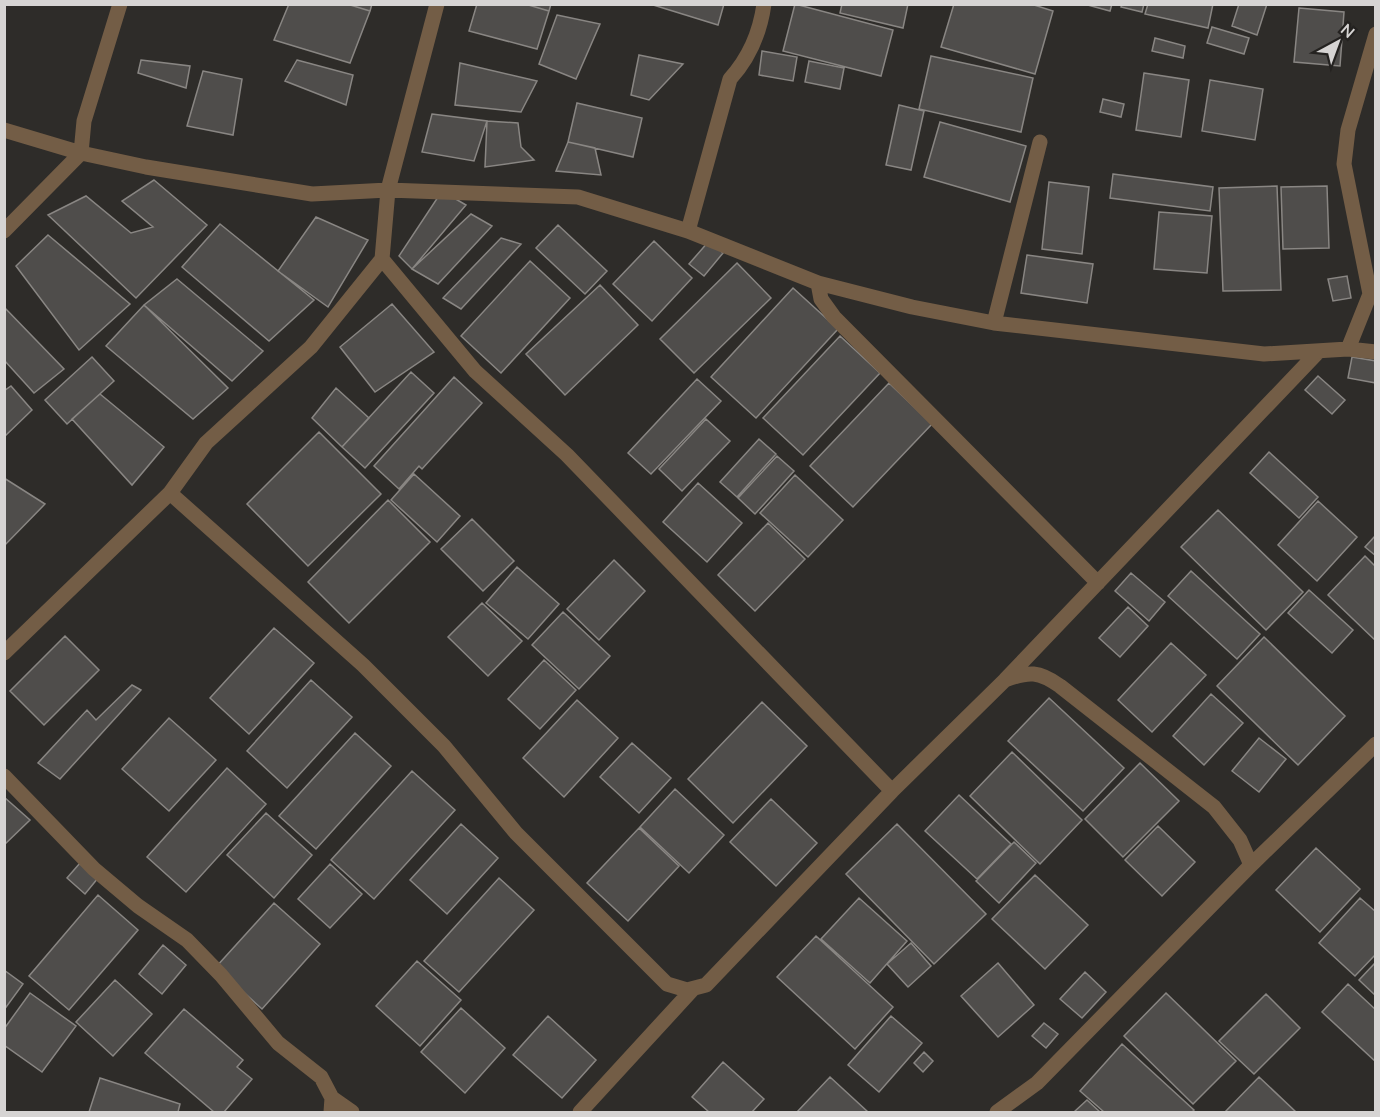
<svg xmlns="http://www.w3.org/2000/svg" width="1380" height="1117" viewBox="0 0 1380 1117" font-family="'Nunito Sans',sans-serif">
  <rect width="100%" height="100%" fill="#2e2c29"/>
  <path fill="#4f4d4b" stroke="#898683" stroke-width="1.5" d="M289 4H347L370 11 350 63 274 40Z
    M347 4H372L370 11Z
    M477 4H525L549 11 537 49 469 31Z
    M525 4H551L549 11Z
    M650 4H724L718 25Z
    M795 4 893 30 881 76 783 51Z
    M842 4H908L903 28 840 13Z
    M954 4H1031L1053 11 1035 74 941 47Z
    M1084 4H1112L1110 11Z
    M1122 4H1144L1142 12 1121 7Z
    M1148 4H1213L1208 28 1145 14Z
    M1239 4H1267L1257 35 1232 26Z
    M1299 8 1344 12 1340 66 1294 62Z
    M557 15 600 24 576 79 539 64Z
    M1212 27 1249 38 1244 54 1207 43Z
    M1155 38 1185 46 1183 58 1152 51Z
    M762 51 797 57 793 81 759 75Z
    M639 55 683 64 649 100 631 95Z
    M931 56 1033 78 1021 132 919 109Z
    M141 60 190 66 186 88 138 73Z
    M297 60 353 75 346 105 285 81Z
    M809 61 844 68 840 89 805 82Z
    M460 63 537 81 521 112 455 105Z
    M203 71 242 79 233 135 187 126Z
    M1144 73 1189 80 1181 137 1136 130Z
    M1210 80 1263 89 1255 140 1202 131Z
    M1103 99 1124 104 1121 117 1100 112Z
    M577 103 642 118 633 157 568 142Z
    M899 105 924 111 911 170 886 165Z
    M432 114 487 121 474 161 422 152Z
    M487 121 518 123 521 147 534 160 485 167Z
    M940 122 1026 146 1010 202 924 177Z
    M568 142 595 148 601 175 556 171Z
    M1113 174 1213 187 1210 211 1110 198Z
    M154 180 207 225 136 298 48 215 86 196 131 233 153 227 122 201Z
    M1049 182 1089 187 1082 254 1042 249Z
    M1277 186 1281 290 1223 291 1219 188Z
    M1327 186 1329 248 1283 249 1281 187Z
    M442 191 466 205 412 269 399 256Z
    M1159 212 1212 216 1207 273 1154 269Z
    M471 214 492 226 438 284 412 269Z
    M316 217 368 240 328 307 278 271Z
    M220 224 314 300 269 341 182 267Z
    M558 225 607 271 585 294 536 248Z
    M48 235 130 304 79 350 16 266Z
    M501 238 521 244 461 309 443 298Z
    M654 241 692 278 652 321 613 284Z
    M709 241 723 253 704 276 689 264Z
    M1027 255 1093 264 1087 303 1021 293Z
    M530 261 570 298 501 373 461 336Z
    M737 263 771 298 694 373 660 339Z
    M1347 276 1351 298 1333 301 1328 279Z
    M177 279 263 351 232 381 144 305Z
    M600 285 638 325 565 395 526 354Z
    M793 288 838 329 756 418 711 377Z
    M392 304 434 352 375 392 340 347Z
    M144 305 228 388 193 419 106 346Z
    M4 307 64 369 34 393 4 360Z
    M840 336 880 373 803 455 763 418Z
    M92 357 114 381 67 424 45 400Z
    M1352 357 1376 361V383L1348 378Z
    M411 372 434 393 365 468 342 447Z
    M1318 376 1345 400 1332 414 1305 390Z
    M454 377 482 403 422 469 419 466 399 489 374 466Z
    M697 379 721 401 651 474 628 453Z
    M889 383 932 424 853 507 810 466Z
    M11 386 32 410 4 437V391Z
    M336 388 369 418 342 447 312 418Z
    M100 394 164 447 132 485 72 419Z
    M706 419 730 441 682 491 659 469Z
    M319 432 381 494 308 566 247 504Z
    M759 439 776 454 737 497 720 482Z
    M1269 452 1318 497 1299 518 1250 473Z
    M777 456 794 471 755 514 738 498Z
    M414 474 460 516 437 542 391 500Z
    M795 475 843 520 808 557 760 513Z
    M4 478 45 504 4 546Z
    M698 483 742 523 707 562 663 522Z
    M388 500 430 542 349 623 308 582Z
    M1318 501 1357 537 1317 581 1278 545Z
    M1218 510 1303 592 1266 630 1181 547Z
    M472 519 514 561 483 591 441 549Z
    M768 523 805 559 755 611 718 575Z
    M1376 535V556L1365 547Z
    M1365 556 1376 567V641L1328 595Z
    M614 560 645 591 599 640 567 609Z
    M517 567 559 604 528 639 486 603Z
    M1191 571 1260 634 1237 659 1168 596Z
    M1131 573 1165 602 1149 621 1115 591Z
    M1309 590 1353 630 1332 653 1288 613Z
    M482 603 522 641 488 676 448 637Z
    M1128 607 1148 626 1120 657 1099 638Z
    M563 612 610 656 579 689 532 645Z
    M274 628 314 663 249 734 210 698Z
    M65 636 99 670 44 725 10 691Z
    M1264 637 1345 716 1298 765 1217 686Z
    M1171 643 1206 675 1152 732 1118 700Z
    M544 660 576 690 540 729 508 699Z
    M311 680 352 717 287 788 247 751Z
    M132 685 141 690 60 779 38 763 87 710 96 720Z
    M1211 694 1243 723 1204 765 1173 736Z
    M1049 698 1124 768 1083 811 1008 741Z
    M577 700 618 738 564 797 523 758Z
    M762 702 807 746 733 823 688 779Z
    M169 718 216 760 169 811 122 769Z
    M355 733 391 766 316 849 279 816Z
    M1259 738 1286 759 1259 792 1232 771Z
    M632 743 671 778 639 813 600 777Z
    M1012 752 1082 820 1040 864 970 796Z
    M1140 763 1179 801 1123 857 1085 819Z
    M227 768 266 804 186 892 147 857Z
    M412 771 455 810 374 899 331 860Z
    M675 789 724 835 689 873 640 827Z
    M959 795 1011 844 977 879 925 831Z
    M4 797 30 820 4 845Z
    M771 799 817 843 776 886 730 842Z
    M266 813 312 855 274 898 227 855Z
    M461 824 498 858 447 914 410 880Z
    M897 824 986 914 934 964 846 874Z
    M1158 826 1195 862 1162 896 1125 860Z
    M639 828 679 866 628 921 587 883Z
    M1014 842 1036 863 999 903 976 881Z
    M1316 848 1360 889 1320 932 1276 890Z
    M80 863 98 878 85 894 67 878Z
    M330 864 362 894 330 928 298 899Z
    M1035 875 1088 925 1045 969 992 919Z
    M499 878 534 910 459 992 424 961Z
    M98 895 138 930 69 1010 29 976Z
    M859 898 907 941 870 983 821 939Z
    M1360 898 1376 912V954L1355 976 1319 943Z
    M274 903 320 944 262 1009 216 967Z
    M816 936 893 1007 855 1049 777 977Z
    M911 943 931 966 908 987 887 964Z
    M163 945 186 965 162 994 139 974Z
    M417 961 461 1000 420 1046 376 1006Z
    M1376 962V996L1359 980Z
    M998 963 1034 1005 998 1037 961 996Z
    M4 970 23 984 4 1010Z
    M1085 972 1106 992 1082 1018 1060 999Z
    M115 980 152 1014 113 1056 76 1022Z
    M1348 984 1376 1010V1062L1322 1012Z
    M30 993 76 1026 42 1072 4 1045V1029Z
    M1166 993 1236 1061 1193 1104 1124 1036Z
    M1266 994 1300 1028 1254 1074 1219 1041Z
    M461 1008 505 1048 465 1093 421 1052Z
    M184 1009 243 1060 237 1067 252 1079 224 1112H214L145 1053Z
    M548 1016 596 1060 562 1098 513 1055Z
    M891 1016 922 1043 879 1092 848 1065Z
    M1044 1023 1058 1034 1046 1048 1032 1036Z
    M1122 1044 1194 1110 1192 1112H1104L1080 1091Z
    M924 1052 933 1061 923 1072 914 1063Z
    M723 1062 764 1099 752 1112H709L692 1097Z
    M830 1077 868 1112H797Z
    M1259 1077 1296 1112H1225Z
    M100 1078 180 1104 178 1112H89Z
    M1087 1100 1100 1112H1074Z"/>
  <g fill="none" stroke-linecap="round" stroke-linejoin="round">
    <path stroke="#735d46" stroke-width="15" d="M4 130 81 153 146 167 312 194 388 190 578 197 688 231 818 283 912 307 994 323 1264 354 1348 349 1376 352
      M4 231 81 153 84 121 120 4
      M688 231 730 79C749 58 760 33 764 4
      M382 259 475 371 567 455 892 791
      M818 283 821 299 834 317 1098 583
      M994 323 1040 142
      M1348 349 1370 294 1344 164 1348 130 1376 34
      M170 493 363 665 444 746 516 833 667 984 687 990 706 985 892 791 1005 680 1318 352
      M4 653 170 493 206 443 311 347 382 259 388 190 437 4
      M1005 680C1029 671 1039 671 1060 686L1214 807 1240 840 1251 865
      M4 776 94 869 138 906 187 940 221 975 278 1043 321 1077 332 1098 331 1112
      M332 1098 352 1112
      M580 1112 693 989
      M997 1112 1037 1083 1251 865 1376 744"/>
  </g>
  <rect width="1380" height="1117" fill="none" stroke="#d6d4d3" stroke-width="12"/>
  <g transform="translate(1338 42) rotate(41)" stroke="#242220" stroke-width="4.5" paint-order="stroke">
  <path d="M0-4.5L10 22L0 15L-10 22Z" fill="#d6d4d3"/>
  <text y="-9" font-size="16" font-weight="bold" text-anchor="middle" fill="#d6d4d3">N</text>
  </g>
</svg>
